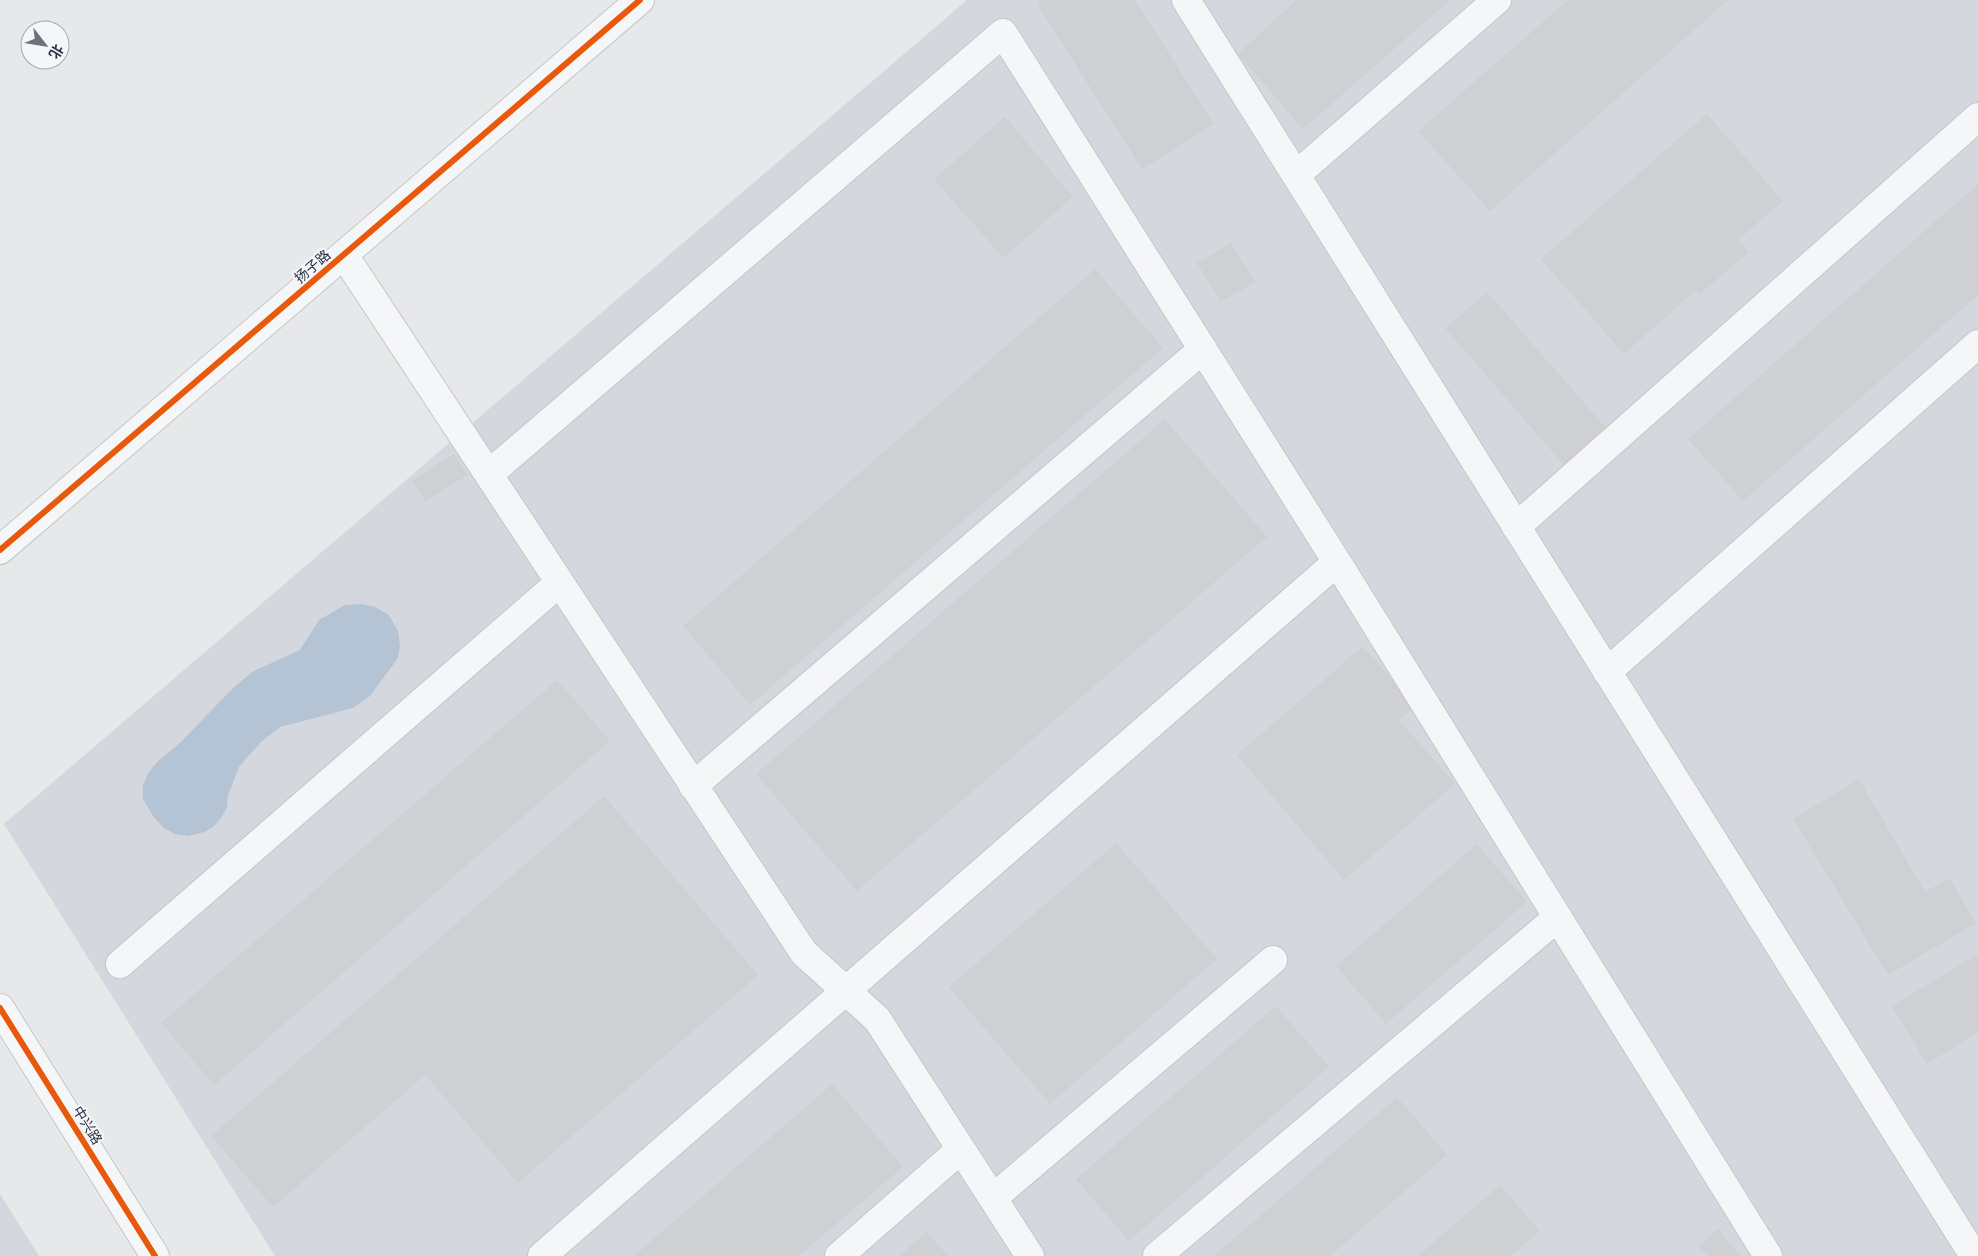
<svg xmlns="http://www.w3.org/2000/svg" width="1978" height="1256" viewBox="0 0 1978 1256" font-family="'Open Sans','Noto Sans SC',sans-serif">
  <rect width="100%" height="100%" fill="#e6e8ea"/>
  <path fill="#d4d7dd" d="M967 0H1978V1256H275L4 824Z
    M0 1194 39 1256H0Z"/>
  <path fill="#b4c4d5" d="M361 604 375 607 389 615 398 631 400 646 398 658 370 696 353 708 280 727 260 743 239 767 228 795 227 807 221 818 213 827 204 832 188 836 175 834 164 828 153 816 143 799V786L148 773 157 762 180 743 231 690 252 672 300 650 319 620 345 605Z"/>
  <path fill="#ced0d3" d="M1044 0H1135L1214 124 1142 169 1037 4Z
    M1296 0H1450L1303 129 1238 54Z
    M1568 0H1728L1490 211 1418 131Z
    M1707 114 1783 201 1738 240 1749 252 1699 295 1695 291 1624 354 1541 259Z
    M1005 117 1073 197 1003 258 934 179Z
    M1978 184V295L1743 501 1688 439Z
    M1231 243 1255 282 1221 302 1197 263Z
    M1095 269 1163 348 750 705 683 626Z
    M1487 292 1606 428 1564 465 1445 328Z
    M1165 419 1267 537 857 891 756 774Z
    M454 454 468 475 425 501 412 481Z
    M1363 646 1415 706 1399 720 1455 784 1344 880 1237 755Z
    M557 680 610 741 214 1085 161 1023Z
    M1859 779 1925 892 1949 878 1976 923 1888 975 1793 819Z
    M604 796 758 975 518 1183 425 1075 273 1207 211 1136Z
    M1116 843 1217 959 1050 1104 949 987Z
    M1477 844 1527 902 1386 1024 1336 966Z
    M1978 954V1032L1927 1064 1892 1006Z
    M1276 1006 1329 1067 1129 1241 1076 1179Z
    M832 1084 903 1167 799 1256H634Z
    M1397 1097 1447 1155 1330 1256H1214Z
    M1500 1185 1540 1231 1511 1256H1418Z
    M1718 1229 1741 1256H1708L1699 1246Z
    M927 1232 948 1256H899Z"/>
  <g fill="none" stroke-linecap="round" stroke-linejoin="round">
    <defs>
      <path id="minor" d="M1186 0 1974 1256
        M1296 175 1497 0
        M344 255 804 953 877 1019 1030 1256
        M489 474 1003 33 1337 562 1768 1256
        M1516 527 1978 117
        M0 550 640 0
        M1607 672 1978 344
        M693 786 1203 349
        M120 964 559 583
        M0 1008 155 1256
        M993 1198 1273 960
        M542 1256 1337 562
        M839 1256 961 1149
        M1157 1256 1558 917"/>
    </defs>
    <use href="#minor" stroke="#c4c6c8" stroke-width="30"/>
    <use href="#minor" stroke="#f5f6f7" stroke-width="28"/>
    <defs>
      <path id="cycleway" d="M0 550 640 0
        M0 1008 155 1256"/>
    </defs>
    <use href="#cycleway" stroke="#f4f6f9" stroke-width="9"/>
    <use href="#cycleway" stroke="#e8590c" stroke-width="6"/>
  </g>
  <g text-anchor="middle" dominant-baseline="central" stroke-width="4.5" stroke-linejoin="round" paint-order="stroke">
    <g font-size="14" fill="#2b3445" stroke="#f4f6f9">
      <text transform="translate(312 266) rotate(-41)">扬子路</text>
      <text transform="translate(88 1125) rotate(58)">中兴路</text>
    </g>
  </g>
  <g transform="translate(45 45) rotate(121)"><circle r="24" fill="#f4f6f9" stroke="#a4a8b1"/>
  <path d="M0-4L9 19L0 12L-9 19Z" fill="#6c737f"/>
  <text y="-8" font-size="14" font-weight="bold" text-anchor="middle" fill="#2b3445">北</text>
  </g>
</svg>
